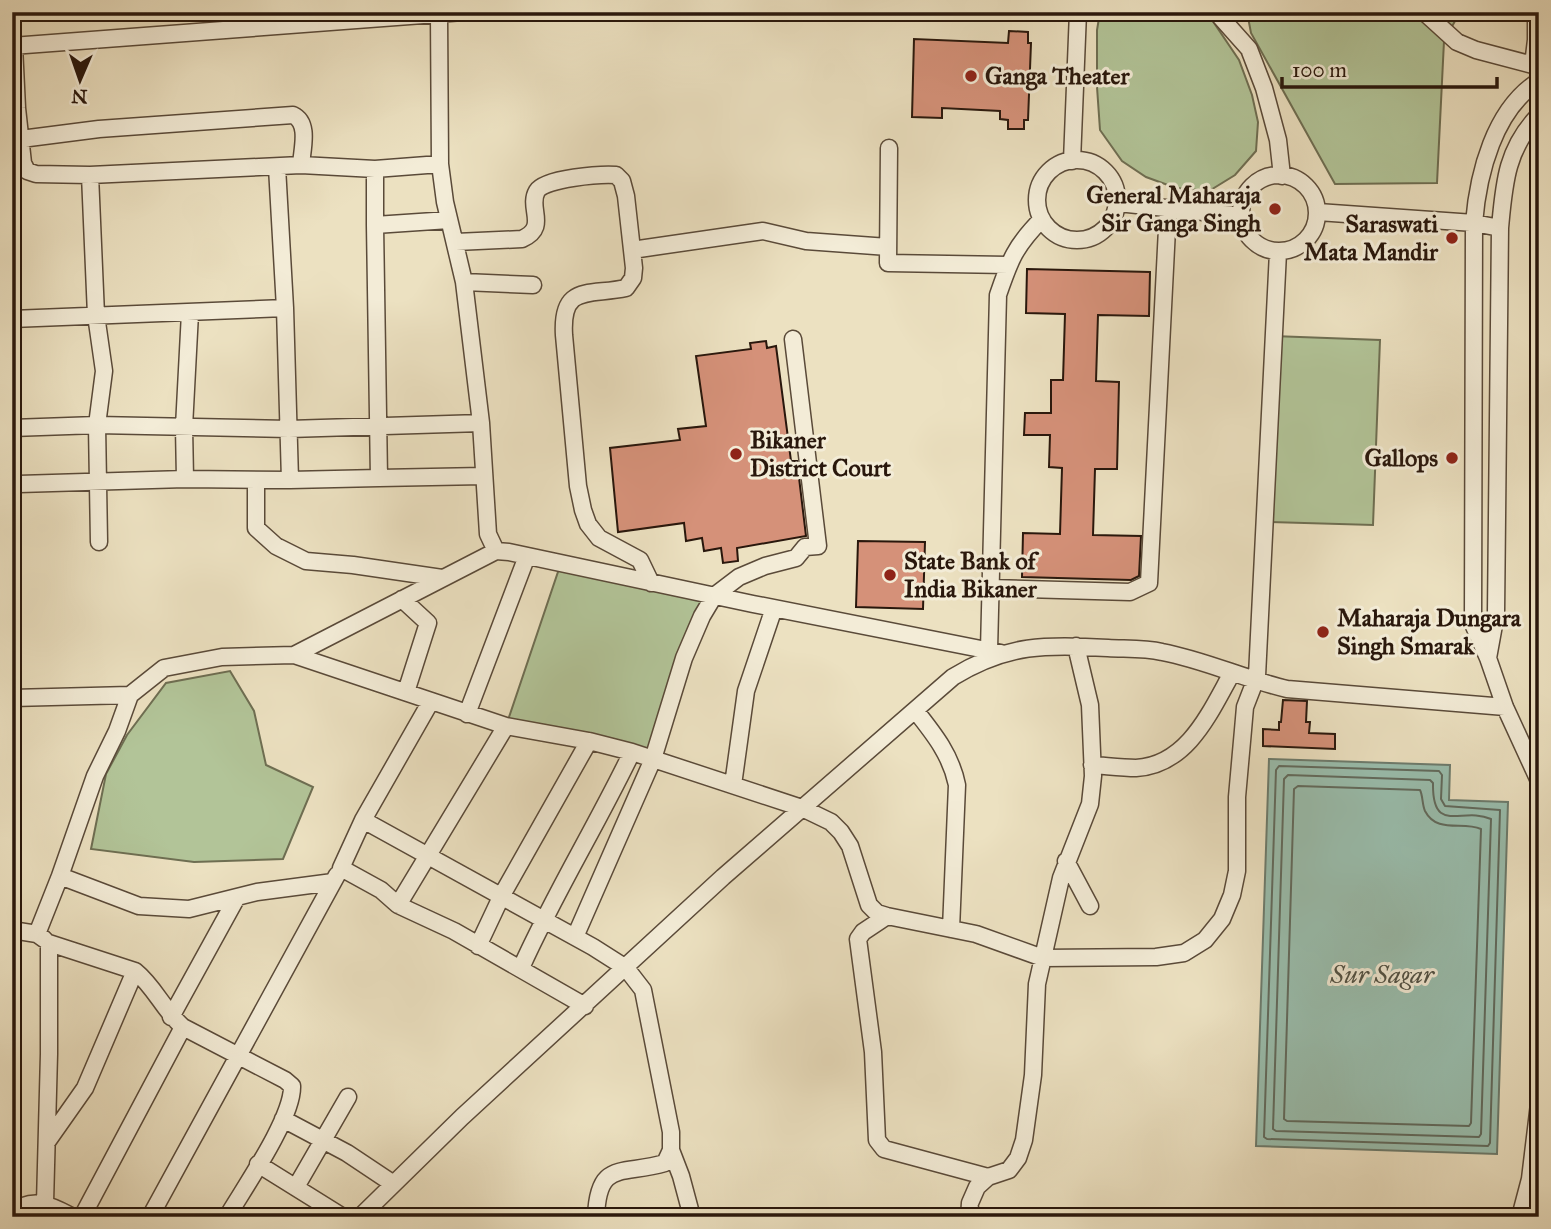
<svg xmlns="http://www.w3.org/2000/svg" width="1551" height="1229" viewBox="0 0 1551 1229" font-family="'IM FELL Great Primer',serif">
  <rect width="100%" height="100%" fill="#ece1c1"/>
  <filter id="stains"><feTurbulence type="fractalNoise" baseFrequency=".00286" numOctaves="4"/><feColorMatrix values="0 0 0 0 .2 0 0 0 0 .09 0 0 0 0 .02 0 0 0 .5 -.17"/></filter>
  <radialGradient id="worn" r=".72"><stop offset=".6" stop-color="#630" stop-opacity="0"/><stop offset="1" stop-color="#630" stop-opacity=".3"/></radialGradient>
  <path fill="#b2c498" stroke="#6e6e52" stroke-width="2" d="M1100 12H1203L1210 17 1239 60 1252 95 1258 122 1256 151 1235 175 1209 191 1176 188 1146 177 1122 161 1100 130 1097 87V30Z
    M1247 12H1460L1444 41 1437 183 1335 184 1251 33Z
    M1273 336 1380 340 1373 525 1267 522Z
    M561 563 714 596 653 759 506 726Z
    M230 671 254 711 266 765 313 787 283 859 194 862 91 849 106 774 127 735 166 683Z"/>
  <path fill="#99beae" stroke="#6c7b6d" stroke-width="2" d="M1269 759 1450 765 1449 800 1508 802 1497 1154 1256 1146Z"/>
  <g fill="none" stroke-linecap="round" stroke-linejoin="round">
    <path stroke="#616a5d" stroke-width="2" d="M1279 766 1439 771 1442 775 1441 799 1445 806 1500 810 1490 1143 1488 1146 1267 1139 1264 1137 1276 770Z
      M1288 775 1430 780 1433 783C1432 836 1462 806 1491 819L1481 1134 1479 1137 1276 1131 1273 1129 1284 779Z
      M1298 786 1420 790C1423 796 1422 804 1425 811 1437 834 1462 821 1481 829L1471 1123 1469 1126 1287 1121 1284 1119 1294 789Z"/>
  </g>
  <path fill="#d59179" stroke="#29170c" stroke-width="2" d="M1009 31 1028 32V43H1031L1028 120H1024V129H1008V120L1000 119V111L942 108V118L912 117 914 39 1008 43Z
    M1027 269 1150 272 1149 316 1098 315 1096 381 1119 382 1117 469H1095L1093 535 1141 536 1139 576 1131 580 1022 577 1023 533 1060 534 1062 468 1049 467 1050 435H1024L1025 413H1051V380H1063L1065 314 1026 313Z
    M766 341 767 348 776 346 791 461H797L806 536 737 548 738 561 723 563 721 548 704 551 702 538 686 541 684 523 618 532 610 448 680 440 678 429 706 426 696 356 751 349 750 343Z
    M858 541 925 542 923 609 856 607Z
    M1283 700 1307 701 1306 722H1310L1309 733 1335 734V749L1263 746V729L1279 730V722H1281Z"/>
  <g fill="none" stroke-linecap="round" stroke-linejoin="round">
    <defs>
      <path id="minor" d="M1216 12 1249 49 1264 88 1278 140 1282 176
        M1424 12 1457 42 1476 50 1533 65
        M1536 12V40L1533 65 1539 68
        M439 15 440 164 445 202 464 282 481 423 488 534 496 551
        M12 46 463 12
        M14 46 17 108 23 163 27 171 36 174 90 175 301 165 375 169V225
        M1539 115C1506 149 1504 184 1500 228L1496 614 1488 658 1505 707 1539 781
        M21 139 99 129 293 115C310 123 302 149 301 165
        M889 148 888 263 1008 265
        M1037 200a40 40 0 1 1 80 0a40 40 0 1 1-80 0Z
        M1072 161 1078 12
        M277 167 285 308
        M375 169 440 164
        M1241 213a38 38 0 1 1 76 0a38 38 0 1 1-76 0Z
        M90 175 96 315 104 371 97 425 99 542
        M1118 203 1241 216
        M1318 212 1474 223 1500 228
        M456 242 522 239C549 227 527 208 537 191 545 178 601 174 616 175L622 181 626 196 634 268 633 278 626 288C588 296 561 284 564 335L578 486 583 510 588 524 599 538 640 560 651 583
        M632 250 763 231 806 241 888 247
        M464 282 533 285
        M12 319 285 308 290 480 185 479 19 484 12 480
        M12 428 97 425 289 429 481 423
        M379 478 483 476
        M185 479 184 427 190 313
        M256 480V528L276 546 306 561 353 565 442 578
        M290 480 379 478 375 225 449 220
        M990 588 1130 592 1149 583 1168 209
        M402 599 428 623 406 692
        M989 650 998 295C1010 260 1015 246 1042 219
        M294 655 496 551 509 552 753 604 1001 653
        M1488 658 1473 624 1474 223C1478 174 1494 109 1539 81
        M12 698 130 695
        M431 701 363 820 341 868 381 890 398 905 506 726
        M915 710C934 734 951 755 957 785L951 929
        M467 714 527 556
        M1092 765C1107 766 1122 768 1136 768 1188 765 1210 712 1232 673
        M733 785 746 691 774 608
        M363 820 593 947 626 968 643 990 671 1132V1150L665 1163C622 1176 598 1159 596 1217
        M1066 861 1090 906
        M333 882 257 892 189 909 139 906 60 876 95 776 117 731 130 695 164 668 222 657 294 655 506 726 589 741 632 752 802 808 831 822 841 832 850 846 869 905 877 913 887 916 976 934 1043 958 1156 957 1184 953 1205 940 1222 919 1232 895 1237 871V797L1243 730 1245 707 1257 676 1278 252
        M398 905 454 931 585 1006
        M887 916 863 932 858 939 873 1052 877 1140 884 1149 988 1177
        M12 930 37 934 44 939
        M37 934 60 876
        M575 937 653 759 684 658 702 616 714 596 739 577 765 566 796 558 805 547 818 546 793 339
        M478 946 502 895 589 741
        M521 968C554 894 597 825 632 752
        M135 971C155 987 164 1011 183 1027L285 1080 292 1086C293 1118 244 1188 227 1217
        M171 1017 236 899
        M283 1119 347 1153 392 1183
        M671 1150 681 1176 692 1217
        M258 1164 343 1217
        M296 1187 348 1097
        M45 1203 49 1054V943L135 971 85 1088 47 1142
        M12 1213C33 1195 52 1206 73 1217
        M82 1217 183 1027
        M150 1217 337 875
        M360 1217 462 1117 723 877 953 677C1007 644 1047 644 1108 648 1126 649 1145 648 1162 652 1205 660 1244 679 1287 689L1505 707
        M969 1217 970 1203 977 1187 988 1177 1009 1170 1018 1158 1024 1140 1033 1075 1037 984 1061 878 1090 804 1093 776 1090 705 1076 646
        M1520 1217 1530 1179 1539 1104"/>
    </defs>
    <use href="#minor" stroke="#5a4a39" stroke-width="19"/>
    <use href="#minor" stroke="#f3ecd7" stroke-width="16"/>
  </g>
  <g fill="#8f2418" stroke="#f3ecd7" stroke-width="2.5">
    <circle cx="971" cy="76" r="7"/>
    <circle cx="1275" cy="209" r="7"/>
    <circle cx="1452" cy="238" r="7"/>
    <circle cx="736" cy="454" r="7"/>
    <circle cx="1452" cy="458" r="7"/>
    <circle cx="890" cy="575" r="7"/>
    <circle cx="1323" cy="632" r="7"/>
  </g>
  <g text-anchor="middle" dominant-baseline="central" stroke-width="6" stroke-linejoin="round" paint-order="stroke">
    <g font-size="24" font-weight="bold" fill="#29170c" stroke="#f3ecd7" text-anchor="start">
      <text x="985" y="76">Ganga Theater</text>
      <text x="1261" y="195" text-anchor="end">General Maharaja<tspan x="1261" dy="28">Sir Ganga Singh</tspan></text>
      <text x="1438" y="224" text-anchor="end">Saraswati<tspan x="1438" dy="28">Mata Mandir</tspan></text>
      <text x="750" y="440">Bikaner<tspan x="750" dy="28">District Court</tspan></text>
      <text x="1438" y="458" text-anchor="end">Gallops</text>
      <text x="904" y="561">State Bank of<tspan x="904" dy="28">India Bikaner</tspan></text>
      <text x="1337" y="618">Maharaja Dungara<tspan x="1337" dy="28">Singh Smarak</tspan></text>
    </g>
    <g font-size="26" font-style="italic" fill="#505145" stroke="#f3ecd7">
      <text x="1382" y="974">Sur Sagar</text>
    </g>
  </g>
  <rect width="1551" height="1229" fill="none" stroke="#ece1c1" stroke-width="42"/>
  <rect x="14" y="14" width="1523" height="1201" fill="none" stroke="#29170c" stroke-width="3.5"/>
  <rect x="21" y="21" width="1509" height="1187" fill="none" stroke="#29170c" stroke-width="2"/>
  <g transform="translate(80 80) rotate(182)" stroke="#f3ecd7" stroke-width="5" paint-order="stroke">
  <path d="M0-5L12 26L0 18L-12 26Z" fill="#29170c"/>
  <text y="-10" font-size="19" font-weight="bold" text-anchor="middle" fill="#29170c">N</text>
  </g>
  <path d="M1282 77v10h215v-10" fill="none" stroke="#29170c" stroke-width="3.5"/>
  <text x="1292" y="77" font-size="21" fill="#29170c" stroke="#f3ecd7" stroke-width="5" paint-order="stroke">100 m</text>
  <rect width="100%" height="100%" filter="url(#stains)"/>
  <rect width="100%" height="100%" fill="url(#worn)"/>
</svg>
